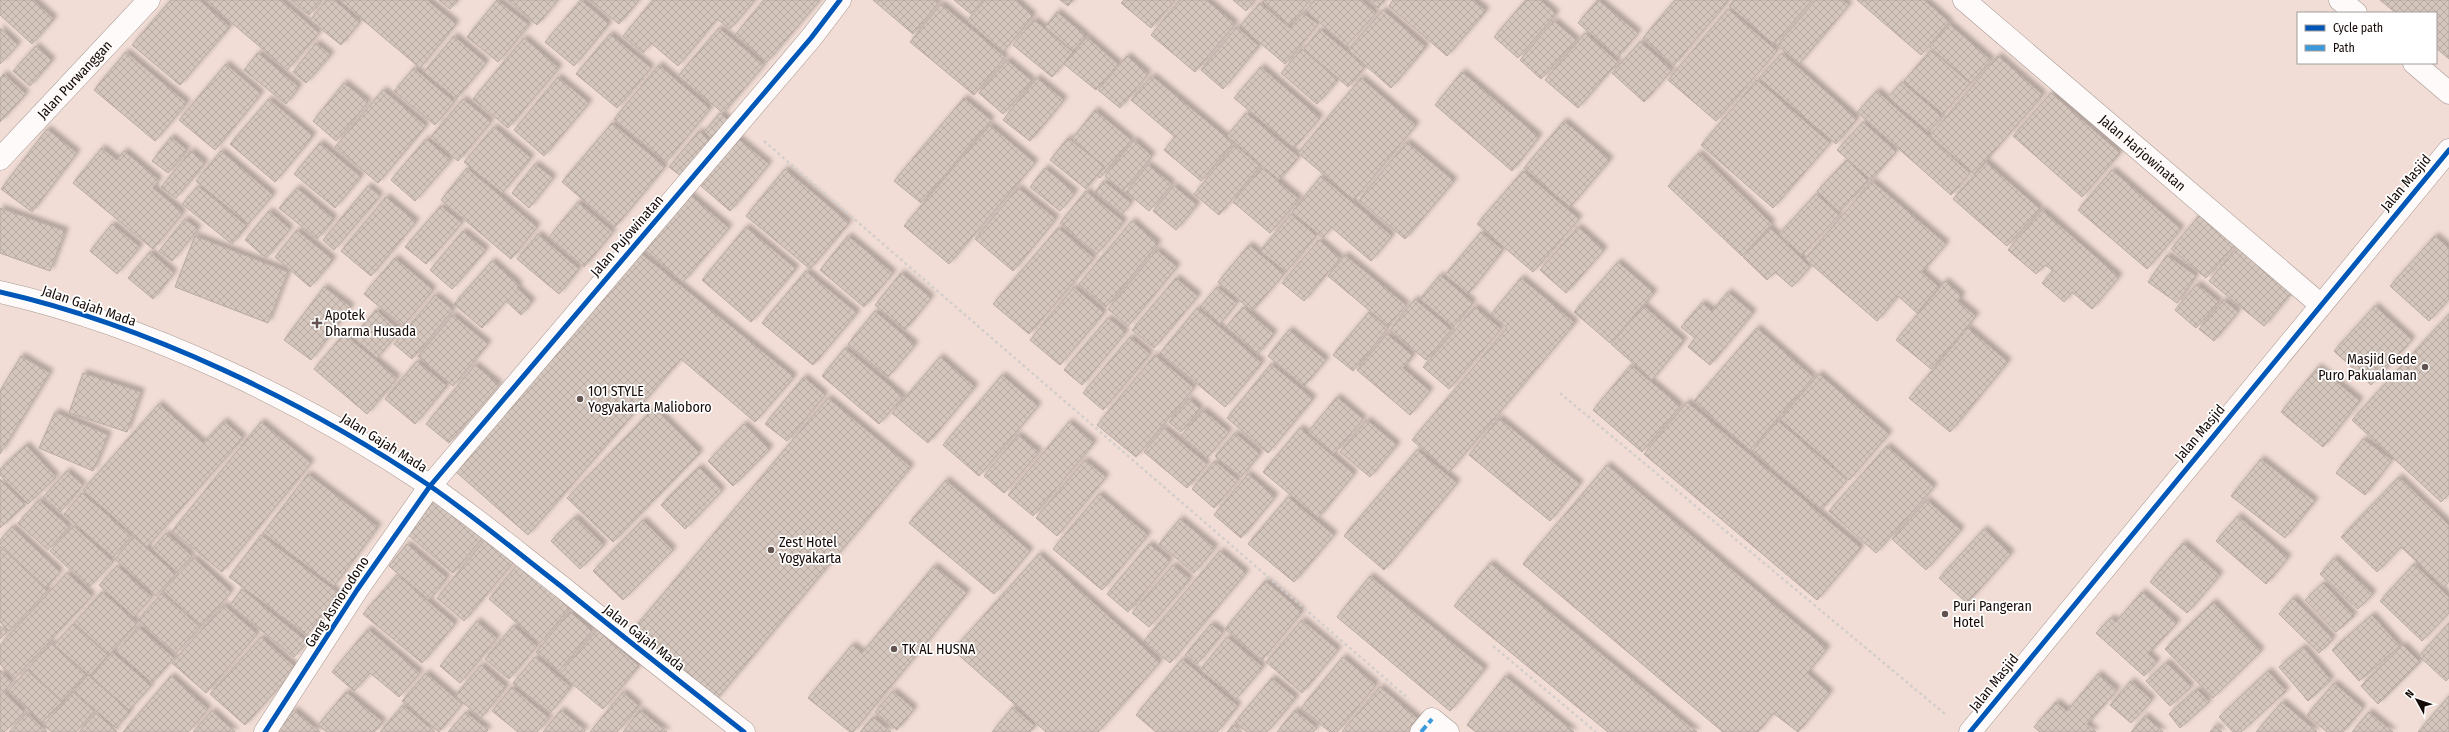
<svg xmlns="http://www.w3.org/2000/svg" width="2449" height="732" viewBox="0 0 2449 732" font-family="'Fira Sans Condensed',sans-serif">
  <defs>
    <pattern id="building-cross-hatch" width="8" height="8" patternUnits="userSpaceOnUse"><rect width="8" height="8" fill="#d4c6bd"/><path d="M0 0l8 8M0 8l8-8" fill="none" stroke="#b5a9a1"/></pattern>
    <filter id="shadow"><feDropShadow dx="3.5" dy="-3.5" stdDeviation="2" flood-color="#0004"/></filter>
  </defs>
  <rect width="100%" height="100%" fill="#f1ddd5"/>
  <path fill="url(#building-cross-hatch)" stroke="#b8aaa2" filter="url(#shadow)" d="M0 0H33L54 19 32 44 0 15Z
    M171 0H199L230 27 180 85 132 45Z
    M205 0H281L319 33 287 70Z
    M291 0H322L309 15Z
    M327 0H334L360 22 341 45 310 20Z
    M339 0H427L456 24 420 68Z
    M439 0H458L450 9Z
    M497 0 529 25 498 62 467 37Z
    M508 0H558L537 25Z
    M581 0 609 24 574 66 545 42Z
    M590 0H639L619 24Z
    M653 0H755L730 29 717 19 678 66 651 43 643 53 623 36Z
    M764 0H820L767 62 735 35Z
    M873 0H934L938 3 913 34Z
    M954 0H983L971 14Z
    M985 0H1015L1033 16 1003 52 967 21Z
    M1060 0H1073L1068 6Z
    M1124 0H1175L1151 28 1121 3Z
    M1180 0H1206L1235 24 1195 72 1151 35Z
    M1233 0H1255L1246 11Z
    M1265 0H1310L1289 25 1263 2Z
    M1315 0H1361L1376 13 1346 46 1306 10Z
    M1368 0H1385L1378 8Z
    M1393 0H1473L1486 11 1447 56 1389 6Z
    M1526 0H1540L1556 14 1518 58 1494 37Z
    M1598 0 1638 33 1618 57 1578 23Z
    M1675 0H1729L1674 65 1643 38Z
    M1734 0H1812L1774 44 1729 6Z
    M1816 0H1842L1849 5 1799 64 1777 45Z
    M1857 0H1924L1949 22 1921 55Z
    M2380 0H2449V59L2436 48V13H2396Z
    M1260 3 1290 28 1303 13 1318 24 1285 64 1240 26Z
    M941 4 1005 57 974 95 910 42Z
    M1728 9 1777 51 1716 121 1668 80Z
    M1383 10 1426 47 1391 88 1348 50Z
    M1057 12 1086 36 1073 51 1045 27Z
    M1034 20 1073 52 1052 77 1013 45Z
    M1554 21 1576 40 1541 79 1520 60Z
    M1949 24 1991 60 1971 83 1930 47Z
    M1237 27 1259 46 1223 89 1201 70Z
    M0 28 18 45 0 64Z
    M719 28 764 65 723 113 678 76Z
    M1320 29 1365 67 1348 87 1304 49Z
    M1585 33 1618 62 1578 108 1545 80Z
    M610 34 651 68 617 108 576 74Z
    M454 36 486 63 456 99 424 72Z
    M1087 37 1118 64 1096 90 1064 64Z
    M524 38 559 68 508 128 473 99Z
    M1640 42 1672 70 1644 102 1612 73Z
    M316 43 331 55 306 83 293 72Z
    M36 46 52 61 30 86 13 71Z
    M1302 49 1338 80 1317 104 1281 73Z
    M1931 50 1970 83 1943 114 1904 81Z
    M126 52 187 103 155 141 94 90Z
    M258 53 299 87 286 104 244 70Z
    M1782 53 1857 119 1836 144 1759 78Z
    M1127 56 1148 74 1120 108 1098 90Z
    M1998 56 2043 95 1974 174 1930 136Z
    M1007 60 1032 81 1003 114 979 93Z
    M226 64 261 94 215 150 179 120Z
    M659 65 710 109 666 162 614 119Z
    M1261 67 1320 118 1294 148 1234 98Z
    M414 68 454 102 435 125 394 91Z
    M1462 72 1539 137 1512 171 1435 105Z
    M4 74 26 94 0 122V78Z
    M1152 76 1233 143 1201 181 1164 150 1175 137 1131 100Z
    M558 77 589 103 544 156 514 130Z
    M1037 78 1064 100 1030 141 1003 120Z
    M1361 78 1416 125 1354 200 1298 153Z
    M1757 80 1830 143 1773 208 1701 145Z
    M1902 82 1942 117 1928 132 1888 97Z
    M344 83 368 102 336 141 313 121Z
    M383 90 426 126 378 183 335 147Z
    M1877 91 1970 173 1951 195 1857 112Z
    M2051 93 2120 153 2082 197 2013 136Z
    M964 98 991 120 921 203 894 181Z
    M269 99 313 136 275 182 230 144Z
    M463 99 491 122 458 161 430 138Z
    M1095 110 1131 140 1100 178 1097 176 1105 167 1072 139Z
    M720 113 733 124 717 144 704 132Z
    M1246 113 1299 157 1279 180 1227 136Z
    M1564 121 1610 160 1570 207 1524 168Z
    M1863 122 1896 152 1871 180 1837 150Z
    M612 123 665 167 615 227 562 182Z
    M990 125 1035 163 949 264 904 226Z
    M494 127 531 158 502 193 464 162Z
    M47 129 77 153 32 212 1 189Z
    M699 131 715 145 686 180 669 167Z
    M731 133 769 164 730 211 693 179Z
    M171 137 187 150 168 173 152 161Z
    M1068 138 1104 166 1086 189 1050 160Z
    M426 139 451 160 415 201 391 180Z
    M1134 140 1152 156 1123 191 1105 176Z
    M1407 142 1454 181 1405 239 1359 200Z
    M320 143 361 177 335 208 294 174Z
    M1235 145 1260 166 1219 215 1194 194Z
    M102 148 117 160 124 151 159 180 153 188 183 213 153 249 73 183Z
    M191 151 205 163 176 198 161 187Z
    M221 151 273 195 248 224 196 181Z
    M1699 153 1772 224 1742 256 1668 186Z
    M1847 160 1868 181 1839 212 1817 191Z
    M1986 162 2040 209 2007 246 1953 199Z
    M535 164 553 178 529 208 512 193Z
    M1148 165 1172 184 1149 211 1126 192Z
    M467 168 537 227 511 259 441 200Z
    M1045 168 1075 193 1060 211 1030 187Z
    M1262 168 1299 199 1270 233 1233 202Z
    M785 169 849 223 810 269 746 216Z
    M2112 170 2181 229 2147 269 2078 210Z
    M1523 171 1579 219 1533 272 1477 224Z
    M1321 176 1392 236 1371 261 1331 227 1323 238 1292 212Z
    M1104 181 1131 203 1122 214 1095 192Z
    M1872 181 1946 244 1922 272 1939 287 1917 313 1898 296 1877 321 1805 259Z
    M198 186 247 226 232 244 182 204Z
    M368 186 380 196 334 250 323 240Z
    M1174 186 1197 205 1176 230 1153 211Z
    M297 188 334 219 317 239 279 208Z
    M1018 188 1056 219 1013 271 975 239Z
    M684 190 729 228 683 282 638 244Z
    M1086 191 1124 222 1097 254 1060 223Z
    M1816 194 1839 215 1802 255 1779 234Z
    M386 197 416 222 371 276 341 251Z
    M578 202 613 232 584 267 549 237Z
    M441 206 462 223 426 264 405 247Z
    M0 208 65 231 50 271 0 253Z
    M2042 210 2119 277 2092 309 2072 292 2064 302 2042 283 2053 271 2045 265 2036 274 2008 250Z
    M2204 210 2239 240 2206 278 2171 249Z
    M269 211 290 229 266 258 245 240Z
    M1291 214 1316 236 1286 272 1260 251Z
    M185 219 198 229 172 261 159 251Z
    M1132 221 1158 244 1106 307 1079 284Z
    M112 224 140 247 117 274 90 251Z
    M746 227 796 269 751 322 702 280Z
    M1578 227 1604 250 1566 293 1540 270Z
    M1058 228 1094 258 1029 334 993 304Z
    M1770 228 1810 267 1792 287 1775 272 1767 280 1743 257Z
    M297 230 333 260 310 287 275 257Z
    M463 231 486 250 452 289 430 270Z
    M1481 232 1503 250 1468 294 1445 275Z
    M538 234 579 269 559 294 517 259Z
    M195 236 288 272 268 323 175 287Z
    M848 236 893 273 864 307 820 270Z
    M2435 236 2449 248V299L2429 321 2390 286Z
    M1319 240 1340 258 1304 301 1282 283Z
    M1249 245 1284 274 1252 311 1218 282Z
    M2238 246 2293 291 2264 326 2209 281Z
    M1157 250 1177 267 1128 326 1108 309Z
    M638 251 794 377 755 422 681 359 528 535 455 471Z
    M150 252 174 273 153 299 128 278Z
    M1345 255 1406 305 1388 326 1328 276Z
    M2167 255 2196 276 2177 303 2148 282Z
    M395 258 433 290 403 326 364 294Z
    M492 261 519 285 517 288 532 302 521 315 506 301 482 328 454 304Z
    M1618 262 1654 293 1610 343 1574 312Z
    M806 271 857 313 813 365 762 323Z
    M901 273 931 298 905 330 875 305Z
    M1440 275 1473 303 1453 327 1420 299Z
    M1176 278 1198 296 1154 348 1132 330Z
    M1521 278 1575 323 1449 472 1412 440 1507 328 1491 314Z
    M1945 281 1962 296 1958 301 1976 316 1931 369 1896 340Z
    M2197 284 2219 302 2196 328 2175 310Z
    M324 287 351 307 311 360 284 340Z
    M1074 287 1104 313 1060 365 1030 340Z
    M1217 287 1237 303 1220 324 1200 307Z
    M1728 292 1753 313 1710 365 1688 347 1695 338 1681 327 1702 303 1712 311Z
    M435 295 453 310 412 359 394 344Z
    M1415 299 1451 330 1426 360 1390 330Z
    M2224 300 2238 312 2214 341 2199 329Z
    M1644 306 1684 341 1652 380 1611 344Z
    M2375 306 2412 340 2371 385 2334 351Z
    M1243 307 1274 334 1258 354 1226 327Z
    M1475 307 1501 329 1449 389 1423 367Z
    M1197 308 1262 363 1225 407 1160 353Z
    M376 310 400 331 377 358 353 337Z
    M875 311 915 345 888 377 848 344Z
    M1369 312 1388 328 1353 371 1333 355Z
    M2449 314V494L2441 502 2352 420Z
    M453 315 488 344 453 386 418 356Z
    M1108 318 1126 332 1082 385 1064 370Z
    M1757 328 1813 377 1750 450 1694 401Z
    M1968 328 2008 362 1950 432 1909 398Z
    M1289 330 1326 360 1304 386 1268 356Z
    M344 334 397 378 367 414 314 369Z
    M1387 334 1413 356 1403 368 1430 391 1410 415 1357 370Z
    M1130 337 1150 354 1103 410 1083 393Z
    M845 348 903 397 879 424 822 376Z
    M1155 355 1194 388 1136 457 1097 425Z
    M21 356 50 373 0 454V391Z
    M940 357 975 387 928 443 892 413Z
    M417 361 447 386 415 424 385 399Z
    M1271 364 1313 399 1268 453 1227 418Z
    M475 365 499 385 449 443 426 424Z
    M1631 365 1680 406 1642 452 1593 410Z
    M2318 367 2360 401 2323 447 2281 412Z
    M83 373 141 392 127 432 69 413Z
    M1819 374 1889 434 1849 480 1780 419Z
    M1002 375 1038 406 979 476 943 445Z
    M804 377 825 395 787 441 765 424Z
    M1337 397 1363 419 1334 454 1308 432Z
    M828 398 911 467 714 702 631 632Z
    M1189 399 1200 409 1181 432 1169 422Z
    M1687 402 1861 548 1817 600 1644 454Z
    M159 404 203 443 224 421 243 438 147 547 83 490Z
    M654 408 700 453 613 542 567 498Z
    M1203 410 1229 432 1207 458 1181 436Z
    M55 412 108 435 93 471 39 448Z
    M1499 418 1580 484 1550 521 1469 455Z
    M1367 420 1397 445 1370 477 1340 452Z
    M1778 421 1847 480 1821 510 1752 451Z
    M261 422 311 463 222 572 172 531Z
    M1069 422 1094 443 1033 516 1008 495Z
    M744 424 770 449 733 486 708 461Z
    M1164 428 1207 464 1187 488 1144 452Z
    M1300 428 1354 474 1318 518 1263 472Z
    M1235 433 1260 454 1241 477 1215 456Z
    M1018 435 1039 452 1004 493 984 476Z
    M2363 439 2392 460 2365 495 2336 473Z
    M26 445 56 477 28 504 0 475V469Z
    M1887 446 1934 487 1876 553 1829 511Z
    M1417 450 1457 483 1384 570 1344 536Z
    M2261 459 2315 501 2285 538 2231 496Z
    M1085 460 1106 477 1057 536 1036 518Z
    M1215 461 1238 480 1214 508 1192 489Z
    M1607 465 1827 649 1807 673 1830 693 1798 732 1773 713 1758 732H1723L1523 564Z
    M699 467 722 491 685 529 661 505Z
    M67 471 83 485 60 512 43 497Z
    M308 474 378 527 334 586 263 533Z
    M1248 474 1275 497 1241 538 1214 515Z
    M2399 477 2449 525V581L2444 587 2401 547 2377 572 2341 537Z
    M0 479 25 505 0 528Z
    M946 480 1030 551 994 594 909 523Z
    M82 493 131 536 113 557 64 514Z
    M1099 494 1148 535 1102 590 1053 549Z
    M438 497 484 536 453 573 407 534Z
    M1288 497 1334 535 1294 582 1248 544Z
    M39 500 69 527 48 550 18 523Z
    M1927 500 1961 530 1926 570 1892 539Z
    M2238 516 2288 558 2266 584 2216 541Z
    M575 517 604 545 580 569 551 541Z
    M1180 519 1215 548 1194 573 1159 544Z
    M643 520 673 550 623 600 593 571Z
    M74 526 113 562 89 587 50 551Z
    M12 527 60 572 46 588 0 544V540Z
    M1984 529 2011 554 1967 603 1939 578Z
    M166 533 192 556 177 572 152 549Z
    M261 535 338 593 307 635 229 577Z
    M489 535 517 558 464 621 437 598Z
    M134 537 175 574 156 596 115 559Z
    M2183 543 2220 575 2187 613 2150 582Z
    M407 544 447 578 429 600 389 566Z
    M1149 544 1170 561 1128 612 1107 594Z
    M0 546 47 591 9 631 0 622Z
    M1220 551 1246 573 1170 663 1144 641Z
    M1039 554 1160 662 1098 732H1046L953 650Z
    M194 558 231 592 201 626 163 591Z
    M2334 558 2373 594 2358 609 2320 574Z
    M521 560 573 604 540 643 489 599Z
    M1490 563 1697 732H1608L1454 606Z
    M2414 564 2449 597V613L2422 641 2380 601Z
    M1173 565 1190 579 1149 627 1132 613Z
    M117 566 152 597 134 617 99 585Z
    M934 566 967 593 853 732H850L808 698 852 645 862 653Z
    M67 573 92 596 15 678 0 664V645Z
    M397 575 455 624 422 663 363 614Z
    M1370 576 1485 669 1450 711 1337 617Z
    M1265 581 1302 612 1262 660 1225 629Z
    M2323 583 2354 616 2336 632 2305 600Z
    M242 589 307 642 294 657 230 605Z
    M102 592 137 623 109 655 74 623Z
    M2142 592 2177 623 2148 654 2157 662 2144 676 2096 633 2111 618 2116 622Z
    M162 593 200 627 176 653 138 620Z
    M2293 598 2333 639 2319 653 2279 614Z
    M2213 602 2261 651 2213 698 2165 649Z
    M224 605 257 634 206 693 172 663Z
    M570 612 592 631 559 671 536 652Z
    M2372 615 2400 646 2359 681 2332 650Z
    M1302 620 1338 650 1302 693 1266 662Z
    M477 621 497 638 460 683 440 666Z
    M2449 623V678L2446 681 2419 656Z
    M73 624 108 655 90 676 54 645Z
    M1211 624 1223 633 1197 664 1185 655Z
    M0 626 7 632 0 639Z
    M513 626 537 646 509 679 485 659Z
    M138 627 174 658 152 683 117 652Z
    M368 629 420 673 399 697 370 673 354 691 332 672Z
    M597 630 639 666 603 709 560 674Z
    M261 637 296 668 245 725 210 694Z
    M1227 637 1263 667 1236 699 1200 670Z
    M51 643 86 675 62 701 28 669Z
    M2403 645 2420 662 2378 704 2361 686Z
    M2303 647 2331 680 2308 701 2279 667Z
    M112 652 151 686 129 710 91 676Z
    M535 657 571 687 550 713 513 683Z
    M1343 657 1376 685 1337 732H1330L1301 708Z
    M1182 659 1238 706 1217 732H1156L1136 715Z
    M2167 662 2191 687 2170 706 2146 681Z
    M481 665 506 687 481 718 455 696Z
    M0 670 12 682 3 692 24 712 4 732H0Z
    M27 670 62 702 42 722 8 691Z
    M2268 671 2286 691 2241 732H2233L2219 717Z
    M426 673 462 704 439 732 402 701Z
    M2098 674 2117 690 2087 724 2096 732H2040L2034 727 2056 702 2067 711Z
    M88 675 130 712 116 728 74 691Z
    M171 676 208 709 188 732H123Z
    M1505 676 1574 732H1476L1467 725Z
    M1272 678 1296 698 1267 732H1247L1235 722Z
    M2131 681 2152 700 2131 723 2110 705Z
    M2334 683 2363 708 2343 732H2327L2307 715Z
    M512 687 549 718 537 732H518L492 711Z
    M1380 687 1423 723 1415 732H1342Z
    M2197 689 2209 702 2180 728 2169 714Z
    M893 691 914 709 897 730 875 712Z
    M73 692 94 711 76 732H52L44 725Z
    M346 692 383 722 374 732H327L318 725Z
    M623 692 639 706 617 732H590Z
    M2449 696V732H2418Z
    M2282 702 2317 732H2256Z
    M403 705 435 732H380Z
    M1013 707 1035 726 1030 732H992Z
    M294 710 320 732H275Z
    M561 710 585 730 584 732H543Z
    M640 710 667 732H623Z
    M1295 710 1317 728 1313 732H1277Z
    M212 711 235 732H193Z
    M466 712 488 730 486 732H448Z
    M2369 712 2393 732H2352Z
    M27 713 47 732H9Z
    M96 713 117 732H79Z
    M2145 716 2163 732H2131Z
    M873 717 891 732H860Z
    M1233 725 1242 732H1227Z
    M2215 726 2222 732H2210Z"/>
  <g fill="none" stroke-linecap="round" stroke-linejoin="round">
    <defs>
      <path id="lane" d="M2340 0 2356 13
        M2414 63 2449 93"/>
      <g id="street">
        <path id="s1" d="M1964 0 2321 305"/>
        <path id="s2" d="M0 159 149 0"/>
        <path d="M265 732 357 590 430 486 811 38 840 0"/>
        <path d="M1421 732 1432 719 1448 732"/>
        <path d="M1970 732 2449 150"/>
      </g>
      <path id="secondary" d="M0 292C146 325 306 402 430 486 475 517 518 553 562 587 622 636 683 684 744 732"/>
    </defs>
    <use href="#lane" stroke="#a69791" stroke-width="23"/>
    <use href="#street" stroke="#a69791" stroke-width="23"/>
    <use href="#secondary" stroke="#a69791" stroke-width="23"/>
    <path stroke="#d3cecc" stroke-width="2.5" stroke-dasharray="3 3" stroke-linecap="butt" d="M764 141 1409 699
      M1560 393 1945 714
      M1493 646 1596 732"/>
    <use href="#lane" stroke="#fdfaf9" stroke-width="22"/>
    <use href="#street" stroke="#fdfaf9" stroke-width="22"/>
    <use href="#secondary" stroke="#fdfaf9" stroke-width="22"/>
    <path stroke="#3b99dd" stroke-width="4" stroke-dasharray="8 4" stroke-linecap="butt" d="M1421 732 1432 719"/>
    <defs>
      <path id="cycleway" d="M0 292C146 325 306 402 430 486 475 517 518 553 562 587 622 636 683 684 744 732
        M265 732 357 590 430 486 811 38 840 0
        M1970 732 2449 150"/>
    </defs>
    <use href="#cycleway" stroke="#fff" stroke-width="8"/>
    <use href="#cycleway" stroke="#0057b8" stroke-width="5"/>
  </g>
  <g fill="#62534e" stroke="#fff" stroke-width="1.5">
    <path d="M315 317h4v4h4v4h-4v4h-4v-4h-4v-4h4z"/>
    <circle cx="2425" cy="367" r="4"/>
    <circle cx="580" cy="399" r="4"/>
    <circle cx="771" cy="550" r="4"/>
    <circle cx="1945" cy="614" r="4"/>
    <circle cx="894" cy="649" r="4"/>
  </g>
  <g text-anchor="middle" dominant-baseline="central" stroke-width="3.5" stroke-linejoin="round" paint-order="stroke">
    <g font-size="14" fill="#150905" stroke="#fff">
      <text stroke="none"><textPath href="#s2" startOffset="109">Jalan Purwanggan</textPath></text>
      <text stroke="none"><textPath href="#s1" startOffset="235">Jalan Harjowinatan</textPath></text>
      <text transform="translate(2406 183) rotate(-50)">Jalan Masjid</text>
      <text transform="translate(627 236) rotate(-49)">Jalan Pujowinatan</text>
      <text transform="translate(89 306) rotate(19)">Jalan Gajah Mada</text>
      <text transform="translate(2200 433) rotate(-50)">Jalan Masjid</text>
      <text transform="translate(384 443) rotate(32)">Jalan Gajah Mada</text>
      <text transform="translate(337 602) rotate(-57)">Gang Asmorodono</text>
      <text transform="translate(644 638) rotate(38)">Jalan Gajah Mada</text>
      <text transform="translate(1994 683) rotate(-51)">Jalan Masjid</text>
    </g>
    <g font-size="14" fill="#150905" stroke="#fff" text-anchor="start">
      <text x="325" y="315">Apotek<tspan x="325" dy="16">Dharma Husada</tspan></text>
      <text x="2417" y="359" text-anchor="end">Masjid Gede<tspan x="2417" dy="16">Puro Pakualaman</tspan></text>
      <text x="588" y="391">1O1 STYLE<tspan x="588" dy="16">Yogyakarta Malioboro</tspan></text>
      <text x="779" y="542">Zest Hotel<tspan x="779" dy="16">Yogyakarta</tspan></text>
      <text x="1953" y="606">Puri Pangeran<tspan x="1953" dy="16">Hotel</tspan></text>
      <text x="902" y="649">TK AL HUSNA</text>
    </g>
  </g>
  <rect x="2297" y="12" width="140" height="52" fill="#ffffff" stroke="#a19d9b"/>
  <rect x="2305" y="25" width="20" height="6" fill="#0057b8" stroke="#a19d9b"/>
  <text x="2333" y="32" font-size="12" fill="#150905">Cycle path</text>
  <rect x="2305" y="45" width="20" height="6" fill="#3b99dd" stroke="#a19d9b"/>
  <text x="2333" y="52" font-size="12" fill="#150905">Path</text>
  <g transform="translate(2417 700) rotate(310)" stroke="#ffffff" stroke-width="3" paint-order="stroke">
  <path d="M0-3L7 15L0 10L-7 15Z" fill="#150905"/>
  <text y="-6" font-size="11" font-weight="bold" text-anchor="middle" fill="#150905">N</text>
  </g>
</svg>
